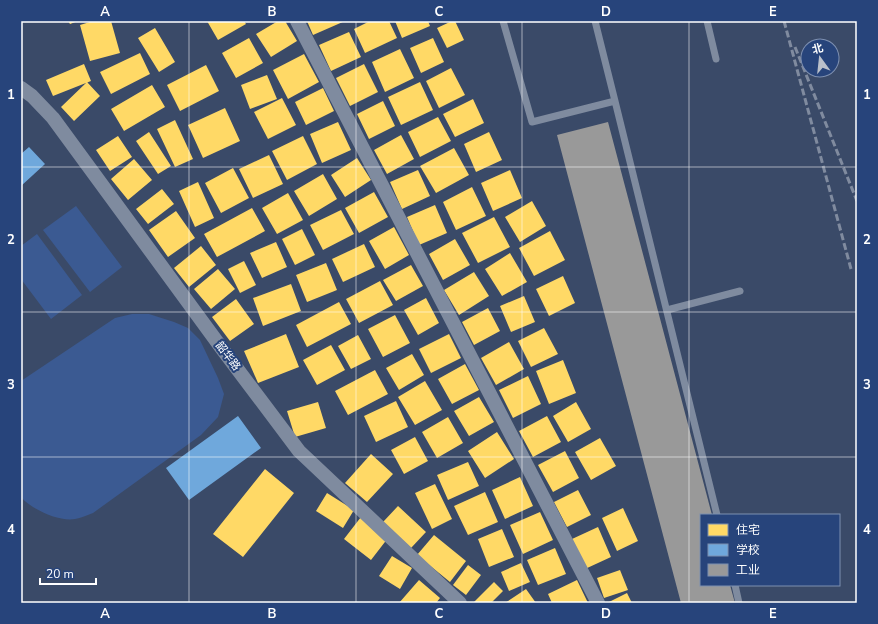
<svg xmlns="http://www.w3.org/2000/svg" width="878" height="624" viewBox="0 0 878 624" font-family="'Nunito Sans','Noto Sans SC',sans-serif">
  <rect width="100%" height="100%" fill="#3a4a68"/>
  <path fill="#3b5a92" d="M76 206 122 267 90 292 43 230Z
    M37 234 82 295 51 319 21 279V246Z
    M132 314H149L174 322 188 328 200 340 218 378 224 394 218 417 201 435 93 513C87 515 81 518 75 519 59 522 31 509 21 497V381L115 318Z"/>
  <path fill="#ffd966" d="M68 21H78L70 24Z
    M93 21H111L120 53 90 61 80 25Z
    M207 21H244L246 24 218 40Z
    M278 21H285L297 41 271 57 256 34Z
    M307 21H345L313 35Z
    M370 21H389L397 38 365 53 354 29Z
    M395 21H428L430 26 402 38Z
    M452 21H455L464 40 447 48 437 28Z
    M155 28 175 62 159 72 138 38Z
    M349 32 361 57 331 71 319 45Z
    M249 38 263 63 236 78 222 53Z
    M433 38 444 62 421 73 410 48Z
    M400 49 414 78 385 92 372 62Z
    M140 53 150 74 111 94 100 72Z
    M304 54 319 82 288 99 273 70Z
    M84 64 91 81 53 96 46 80Z
    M364 64 378 92 350 106 336 78Z
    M206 65 219 91 180 111 167 85Z
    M451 68 465 95 439 108 426 81Z
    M267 75 277 99 250 109 241 85Z
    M87 82 100 96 74 121 61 107Z
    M420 82 433 110 401 125 388 97Z
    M152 85 165 107 124 131 111 109Z
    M323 88 334 111 306 125 295 102Z
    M282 98 296 125 268 139 254 112Z
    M473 99 484 123 455 137 443 114Z
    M383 101 395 126 369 139 357 114Z
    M225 108 240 141 203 158 188 125Z
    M438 117 451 141 420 157 408 132Z
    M175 120 193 159 175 167 157 129Z
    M338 122 351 150 322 163 310 134Z
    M149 132 171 166 158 174 136 141Z
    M489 132 502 160 476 172 464 144Z
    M401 135 414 159 387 174 374 150Z
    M118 136 132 157 110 171 96 150Z
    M303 136 317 164 287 180 272 151Z
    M454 148 469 175 436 193 420 166Z
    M269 155 283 184 253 198 239 169Z
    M357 158 371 180 345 197 331 175Z
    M134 159 152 180 128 200 111 179Z
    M233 168 249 198 221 213 205 183Z
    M418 170 430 196 402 209 390 182Z
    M510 170 522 198 493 211 481 183Z
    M323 174 337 199 309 216 294 191Z
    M198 182 214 218 195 227 179 191Z
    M472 187 486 216 456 230 443 202Z
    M162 189 174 204 148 224 136 209Z
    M374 192 388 217 359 233 345 208Z
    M288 193 303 220 277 234 262 208Z
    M532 201 546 226 520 242 505 217Z
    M435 205 447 233 419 245 407 217Z
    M252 208 265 231 217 257 204 234Z
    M341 210 354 234 323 250 310 225Z
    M176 211 195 238 168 257 149 230Z
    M494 217 510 247 478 263 462 233Z
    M394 227 409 255 385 269 369 241Z
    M302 229 315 255 295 265 282 239Z
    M550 231 565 260 534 276 519 248Z
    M455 239 470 265 443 280 429 254Z
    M276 242 287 267 262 278 250 253Z
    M364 244 375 267 343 282 332 259Z
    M201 246 216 265 189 287 174 268Z
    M510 253 527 282 502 296 485 269Z
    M244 261 256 285 240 293 228 269Z
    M326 263 337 290 307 302 296 275Z
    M411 265 423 286 396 301 383 280Z
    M218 269 235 289 211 309 194 289Z
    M474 272 489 296 459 315 444 290Z
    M563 276 575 303 549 316 536 289Z
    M380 281 393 305 359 323 346 299Z
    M291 284 301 311 263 326 253 298Z
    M524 296 535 322 511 332 500 306Z
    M426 298 439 323 418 335 404 310Z
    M236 299 254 324 230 341 212 317Z
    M339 302 351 324 307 347 296 325Z
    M488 308 500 331 474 345 462 322Z
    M395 315 410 343 383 357 368 329Z
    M544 328 558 354 531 367 518 341Z
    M286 334 299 367 258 383 244 351Z
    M449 334 461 358 431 373 419 349Z
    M358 335 371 359 351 369 338 346Z
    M509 342 524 369 496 385 481 358Z
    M331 345 345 370 317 385 303 360Z
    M412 354 424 375 399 390 386 368Z
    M563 360 576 393 549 404 536 371Z
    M465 364 479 390 452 404 438 379Z
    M375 370 388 394 348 415 335 391Z
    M528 376 541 404 513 418 499 390Z
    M425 381 442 410 415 425 398 397Z
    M479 397 494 422 469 436 454 411Z
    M396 401 408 427 376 442 364 416Z
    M318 402 326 428 295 437 287 411Z
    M576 402 591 429 568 442 553 416Z
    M547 416 561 442 533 457 519 431Z
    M448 417 463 443 437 458 422 432Z
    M497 432 514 459 485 478 468 451Z
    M415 437 428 461 404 474 391 450Z
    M600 438 616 466 591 480 575 452Z
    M565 451 579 478 553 492 538 465Z
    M371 454 393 474 367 502 345 483Z
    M468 462 479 486 448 500 437 475Z
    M265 469 294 493 243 557 213 534Z
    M520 477 533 506 505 519 492 490Z
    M435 484 452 519 432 529 415 493Z
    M578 490 591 515 567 527 554 502Z
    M485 492 498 522 468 535 454 506Z
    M327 493 354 510 343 528 316 511Z
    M398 506 426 532 411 548 383 522Z
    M623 508 638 541 617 551 602 518Z
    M540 512 553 540 523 554 510 525Z
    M361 517 388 538 371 560 344 539Z
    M598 527 611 557 585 569 572 539Z
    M502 529 514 557 489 567 478 539Z
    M434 535 466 561 450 582 417 555Z
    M555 548 566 574 538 585 527 560Z
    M392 556 412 568 400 589 379 576Z
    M521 563 530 582 509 591 501 572Z
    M468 565 481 575 466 595 453 585Z
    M620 570 628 590 604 598 597 578Z
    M419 580 440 598 436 603H399Z
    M577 580 588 603H552L548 594Z
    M494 582 503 591 491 603H473Z
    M526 589 536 603H505Z
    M627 593 632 603H607Z"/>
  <path fill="#6fa8dc" d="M29 147 45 164 21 186V154Z
    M238 416 261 448 189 500 166 468Z"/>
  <path fill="#999" d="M608 122 712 515H701V585H730L735 603H681L557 135Z"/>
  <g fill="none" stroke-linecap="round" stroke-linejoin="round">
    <path stroke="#7f8b9f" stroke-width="7" d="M503 21 532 122 615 101 717 515
      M595 21 615 101
      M707 21 716 59
      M667 310 740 291
      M735 585 739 603"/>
    <path stroke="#7f8b9f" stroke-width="14" d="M297 21 598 603
      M21 88 32 96 53 118 223 350 299 451 460 603"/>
    <path stroke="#808b9f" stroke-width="3" stroke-dasharray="7 3" stroke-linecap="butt" d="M784 21 851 269
      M795 47 857 201"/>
  </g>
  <path fill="none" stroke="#fff" stroke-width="1" stroke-opacity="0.55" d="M189 21V603M356 21V603M522 21V603M689 21V603M21 167H857M21 312H857M21 457H857"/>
  <g text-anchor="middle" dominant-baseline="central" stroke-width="4" stroke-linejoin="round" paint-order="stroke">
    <g font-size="11" fill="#fff" stroke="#27447b">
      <text transform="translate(228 356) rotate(53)">韶华路</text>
    </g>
  </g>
  <rect width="878" height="624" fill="none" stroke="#27447b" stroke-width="44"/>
  <rect x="700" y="514" width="140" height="72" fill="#27447b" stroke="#7d8fb0"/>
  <rect x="708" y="524" width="20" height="12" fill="#ffd966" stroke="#7d8fb0"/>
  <text x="736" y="534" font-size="12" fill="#ffffff">住宅</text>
  <rect x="708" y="544" width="20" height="12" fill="#6fa8dc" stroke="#7d8fb0"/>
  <text x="736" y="554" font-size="12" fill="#ffffff">学校</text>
  <rect x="708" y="564" width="20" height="12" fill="#999999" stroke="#7d8fb0"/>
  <text x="736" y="574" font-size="12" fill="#ffffff">工业</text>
  <g transform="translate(820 58) rotate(345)"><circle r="19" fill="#27447b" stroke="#7d8fb0"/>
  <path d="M0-3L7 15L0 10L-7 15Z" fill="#bac0ca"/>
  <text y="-6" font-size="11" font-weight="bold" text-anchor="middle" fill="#ffffff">北</text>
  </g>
  <path d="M40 578v6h56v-6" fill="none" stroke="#ffffff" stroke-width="2"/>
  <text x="46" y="578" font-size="12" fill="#ffffff" stroke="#27447b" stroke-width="3" paint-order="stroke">20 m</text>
  <rect x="22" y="22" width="834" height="580" fill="none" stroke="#fff" stroke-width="1.5"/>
  <g font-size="13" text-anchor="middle" font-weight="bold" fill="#fff">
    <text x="105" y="16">A</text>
    <text x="272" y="16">B</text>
    <text x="439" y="16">C</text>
    <text x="606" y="16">D</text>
    <text x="773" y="16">E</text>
    <text x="11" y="99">1</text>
    <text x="867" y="99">1</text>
    <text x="11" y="244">2</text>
    <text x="867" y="244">2</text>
    <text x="11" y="389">3</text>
    <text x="867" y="389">3</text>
    <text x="11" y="534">4</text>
    <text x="867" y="534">4</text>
    <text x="105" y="618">A</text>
    <text x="272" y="618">B</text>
    <text x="439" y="618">C</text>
    <text x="606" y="618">D</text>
    <text x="773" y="618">E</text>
  </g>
</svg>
